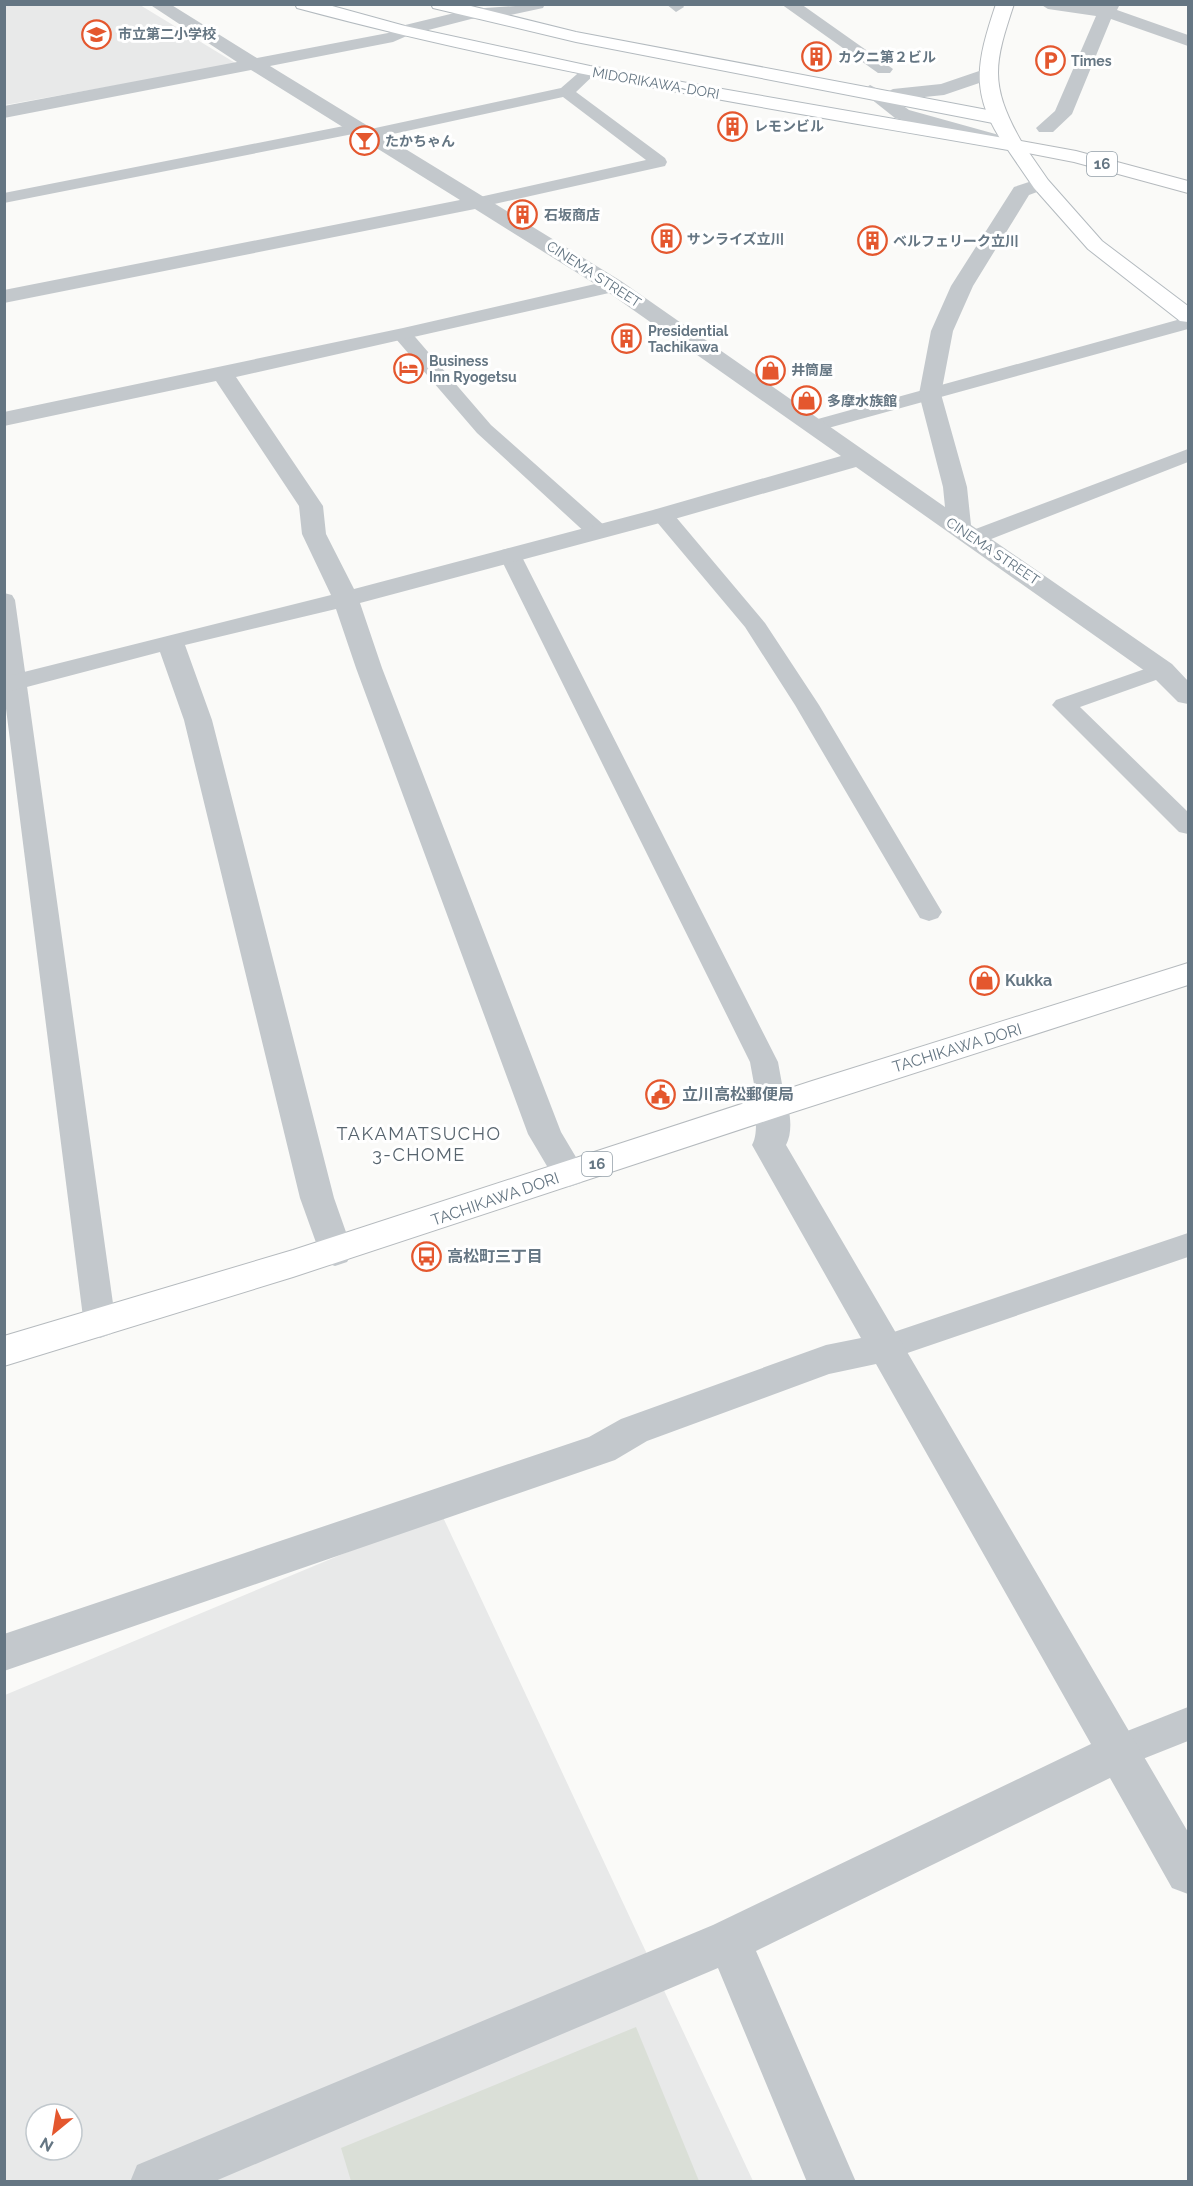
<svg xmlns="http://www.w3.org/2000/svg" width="1193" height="2186" viewBox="0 0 1193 2186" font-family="Raleway,'Noto Sans JP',sans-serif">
  <rect width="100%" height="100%" fill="#fafaf8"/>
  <path fill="#e8e9e9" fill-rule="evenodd" d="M5 5H140L237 64 5 105Z
    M441 1513 753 2181 5 2182V1695ZM36 2114H72V2150H36Z"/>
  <path fill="#dadfd7" d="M636 2027 699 2181H351L341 2148Z"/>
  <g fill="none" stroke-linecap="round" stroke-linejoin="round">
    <defs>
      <path id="secondary" d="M295 4H325L405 26 590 66 1021 141 1048 180 1102 241 1188 306V322L1180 321 1088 249 1034 188 1008 150C769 108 530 71 297 8Z
        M431 4H463L576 32 998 112 1007 118 998 124 576 42 433 8Z"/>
      <path id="primary" d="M996 4H1014C994 64 989 84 1021 141L1076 151 1188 181V193L1074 162 1007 149C969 94 976 64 996 4Z
        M1188 963V985L784 1115 293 1277 4 1366V1336L293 1250 812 1081Z"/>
    </defs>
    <use href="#secondary" stroke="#b3babf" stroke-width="2"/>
    <use href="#primary" stroke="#b5babe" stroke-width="2"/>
    <path fill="#c3c8cc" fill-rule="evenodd" d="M666 4H682L684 7 676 12Z
      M590 66 598 71 576 92 665 158 667 162 665 166 481 207 475 206 472 202 475 198 646 160 563 97 370 139 364 138 363 132 4 203V193L359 123 365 124 366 130 561 88 584 68Z
      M1188 317V329L821 430H807L804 426 807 422Z
      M403 329 410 331 491 425 605 526 608 531 605 536H589L477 433 396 339 393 335Z
      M1188 449V462L981 543H965L962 538 965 533Z
      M662 509 670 510 765 623 819 705 942 912 938 918 929 921 920 918 795 705 745 627 651 515 654 510Z
      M510 548 518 550 521 555 778 1062 786 1106 782 1113 772 1117 762 1113 758 1106 750 1062 499 555 502 550Z
      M4 593 12 595 15 600 116 1325 111 1334 100 1338 89 1334 84 1325 4 693Z
      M1162 663 1170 665 1174 670 1170 675 1080 707 1188 812V834L1179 832 1052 705 1056 700Z
      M1188 1233V1257L887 1360 876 1356 871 1347 876 1338Z
      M1188 1707V1741L1120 1768 1107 1763 1102 1751 1107 1739Z"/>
    <path fill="#c3c8cc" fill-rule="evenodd" d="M149 4H170L257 58 388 33 397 27 471 9 545 4 543 8 501 17 471 19 409 35 393 42 270 66 621 281 945 507 943 487 919 394 931 331 951 286 1014 187 1041 178 1048 180 1051 184 1048 188 1029 195 973 286 953 331 941 394 967 487 971 525 1172 664 1188 681V704L1178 702 1152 676 856 467 671 520 360 603 382 668 561 1132 586 1174 581 1183 569 1187 557 1183 528 1134 356 668 336 609 185 645 212 720 334 1198 353 1252 347 1262 335 1266 323 1262 300 1198 184 720 160 652 4 693V677L331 595 302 534 299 506 216 381 4 426V412L403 328 595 284 475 209 4 303V290L460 200 251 70 4 118V106L237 62ZM609 293 841 456 653 510 354 589 326 534 323 506 236 377Z
      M781 4H801L893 69 890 73H878Z
      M1040 4H1120L1117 10 1188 35V46L1111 19 1072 114 1053 132H1039L1036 128 1055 111 1096 16 1048 9Z
      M985 69 991 71 994 75 991 79 944 95 895 100 909 110 1017 140 1020 144 1017 148 1010 150 895 118 861 91 870 85 885 93 893 89 941 84Z
      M772 1094 784 1097C791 1110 793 1132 786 1145L1188 1832V1894L1172 1888 1110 1778 756 1951 856 2182H807L718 1968 213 2182H130L137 2165 713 1925 1091 1744 876 1364 829 1374 647 1441 615 1460 4 1671V1634L589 1437 621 1419 826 1345 861 1338 752 1145C760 1130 752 1113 760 1097Z"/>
    <use href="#secondary" fill="#fff" fill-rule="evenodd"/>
    <use href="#primary" fill="#fff" fill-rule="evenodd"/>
  </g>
  <defs>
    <symbol id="school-ring" viewBox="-11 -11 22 22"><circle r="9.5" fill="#fff" stroke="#e4572e" stroke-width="1.5"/><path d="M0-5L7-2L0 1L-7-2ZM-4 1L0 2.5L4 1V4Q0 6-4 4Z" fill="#e4572e"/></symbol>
    <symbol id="building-ring" viewBox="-11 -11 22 22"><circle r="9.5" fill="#fff" stroke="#e4572e" stroke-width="1.5"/><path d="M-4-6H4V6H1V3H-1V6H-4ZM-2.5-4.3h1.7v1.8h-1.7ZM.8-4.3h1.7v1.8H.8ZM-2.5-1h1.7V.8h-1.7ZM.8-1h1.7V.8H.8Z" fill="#e4572e"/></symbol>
    <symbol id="parking-ring" viewBox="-11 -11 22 22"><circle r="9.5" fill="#fff" stroke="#e4572e" stroke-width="1.5"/><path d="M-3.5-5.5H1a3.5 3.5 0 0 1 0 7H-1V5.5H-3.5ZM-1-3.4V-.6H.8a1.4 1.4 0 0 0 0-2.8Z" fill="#e4572e"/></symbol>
    <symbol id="bar-ring" viewBox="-11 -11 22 22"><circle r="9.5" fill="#fff" stroke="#e4572e" stroke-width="1.5"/><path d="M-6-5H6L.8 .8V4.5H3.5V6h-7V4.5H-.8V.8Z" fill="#e4572e"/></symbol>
    <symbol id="hotel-ring" viewBox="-11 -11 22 22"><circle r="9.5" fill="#fff" stroke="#e4572e" stroke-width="1.5"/><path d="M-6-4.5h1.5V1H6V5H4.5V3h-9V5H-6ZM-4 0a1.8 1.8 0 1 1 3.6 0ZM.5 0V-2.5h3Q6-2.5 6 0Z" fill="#e4572e"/></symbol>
    <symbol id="shop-ring" viewBox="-11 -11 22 22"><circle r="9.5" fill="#fff" stroke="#e4572e" stroke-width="1.5"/><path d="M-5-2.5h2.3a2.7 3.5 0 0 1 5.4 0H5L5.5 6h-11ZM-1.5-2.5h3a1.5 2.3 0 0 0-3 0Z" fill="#e4572e"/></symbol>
    <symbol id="civic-ring" viewBox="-11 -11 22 22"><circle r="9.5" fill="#fff" stroke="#e4572e" stroke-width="1.5"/><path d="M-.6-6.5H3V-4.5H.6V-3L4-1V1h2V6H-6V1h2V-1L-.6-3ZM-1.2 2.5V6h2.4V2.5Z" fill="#e4572e"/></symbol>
    <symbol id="bus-ring" viewBox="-11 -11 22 22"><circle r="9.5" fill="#fff" stroke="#e4572e" stroke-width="1.5"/><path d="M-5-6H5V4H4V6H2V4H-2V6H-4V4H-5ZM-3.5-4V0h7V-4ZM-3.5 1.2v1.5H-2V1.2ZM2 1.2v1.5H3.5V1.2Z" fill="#e4572e"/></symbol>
  </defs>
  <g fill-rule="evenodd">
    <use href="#school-ring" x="80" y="18" width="33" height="33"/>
    <use href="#building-ring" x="800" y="40" width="33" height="33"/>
    <use href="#parking-ring" x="1034" y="44" width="33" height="33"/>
    <use href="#building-ring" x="716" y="110" width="33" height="33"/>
    <use href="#bar-ring" x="348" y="124" width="33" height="33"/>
    <use href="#building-ring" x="506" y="198" width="33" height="33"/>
    <use href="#building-ring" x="650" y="222" width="33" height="33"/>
    <use href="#building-ring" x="856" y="224" width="33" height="33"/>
    <use href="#building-ring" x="610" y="322" width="33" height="33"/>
    <use href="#hotel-ring" x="392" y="352" width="33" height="33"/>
    <use href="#shop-ring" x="754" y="354" width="33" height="33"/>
    <use href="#shop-ring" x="790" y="384" width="33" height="33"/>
    <use href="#shop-ring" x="968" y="964" width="33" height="33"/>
    <use href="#civic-ring" x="644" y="1078" width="33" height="33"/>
    <use href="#bus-ring" x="410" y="1240" width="33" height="33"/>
  </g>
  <g text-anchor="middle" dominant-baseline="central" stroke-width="6" stroke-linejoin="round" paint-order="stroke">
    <g font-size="14" font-weight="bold" fill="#657683" stroke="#fff" text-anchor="start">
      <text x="118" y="34">市立第二小学校</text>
      <text x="838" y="57">カクニ第２ビル</text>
      <text x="1071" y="61">Times</text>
      <text x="754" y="126">レモンビル</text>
      <text x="385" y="141">たかちゃん</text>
      <text x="544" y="215">石坂商店</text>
      <text x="687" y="239">サンライズ立川</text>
      <text x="893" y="241">ベルフェリーク立川</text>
      <text x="648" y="331">Presidential<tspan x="648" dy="16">Tachikawa</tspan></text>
      <text x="429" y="361">Business<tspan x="429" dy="16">Inn Ryogetsu</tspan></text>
      <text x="791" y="370">井筒屋</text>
      <text x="827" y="401">多摩水族館</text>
    </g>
    <g font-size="14" fill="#657683" stroke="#fff">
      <text transform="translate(656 83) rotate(10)">MIDORIKAWA-DORI</text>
      <text transform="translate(594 274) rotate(33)">CINEMA STREET</text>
      <text transform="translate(993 551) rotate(34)">CINEMA STREET</text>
    </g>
    <g fill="#fff" stroke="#939fa8" stroke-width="1.5">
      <rect x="1087" y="152" width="30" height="24" rx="4.5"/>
      <rect x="582" y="1152" width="30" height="24" rx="4.5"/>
    </g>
    <g font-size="15" font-weight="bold" fill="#657683">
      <text x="1102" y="164">16</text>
      <text x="597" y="1164">16</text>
    </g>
    <g font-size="16" font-weight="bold" fill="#657683" stroke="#fff" text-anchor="start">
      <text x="1005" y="980">Kukka</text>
      <text x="682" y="1094">立川高松郵便局</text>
      <text x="447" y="1256">高松町三丁目</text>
    </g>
    <g font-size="16" fill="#657683" stroke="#fff">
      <text transform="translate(957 1048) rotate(-17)">TACHIKAWA DORI</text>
      <text transform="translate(495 1199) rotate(-19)">TACHIKAWA DORI</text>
    </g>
    <g font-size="18" letter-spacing="1.5" fill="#57646e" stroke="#fff">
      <text x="419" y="1133">TAKAMATSUCHO<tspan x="419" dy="21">3-CHOME</tspan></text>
    </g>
  </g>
  <rect width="1193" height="2186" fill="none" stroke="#657683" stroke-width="12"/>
  <g transform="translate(54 2132) rotate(210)"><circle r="28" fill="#ffffff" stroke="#c1c8cd" stroke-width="1.5"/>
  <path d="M0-4.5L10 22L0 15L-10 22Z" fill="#e4572e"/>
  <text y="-9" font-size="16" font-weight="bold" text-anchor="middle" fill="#657683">N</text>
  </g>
</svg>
